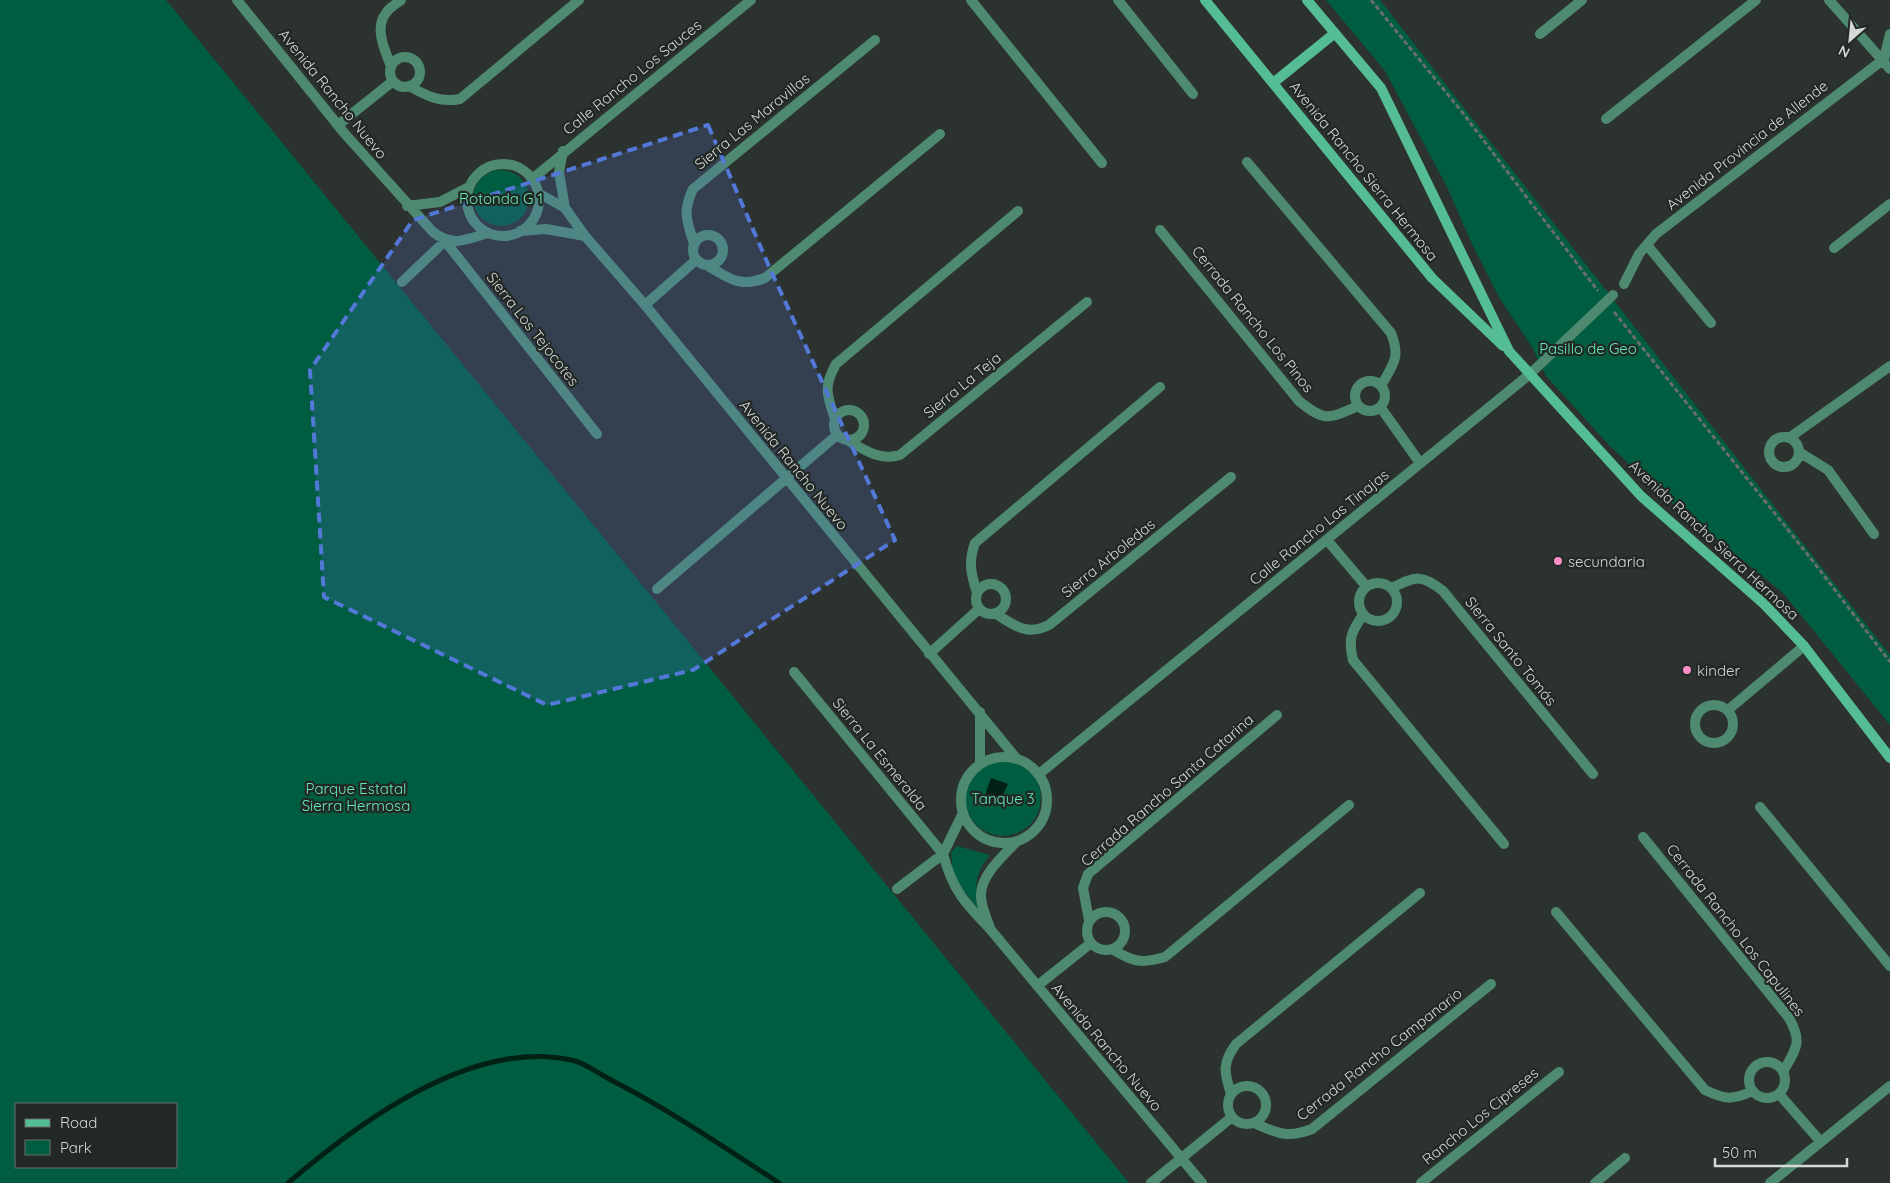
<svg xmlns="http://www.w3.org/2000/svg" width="1890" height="1183" viewBox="0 0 1890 1183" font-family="Quicksand,sans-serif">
  <rect width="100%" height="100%" fill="#2c322f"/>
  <path fill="#005d41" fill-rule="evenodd" d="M0 0H166L1129 1183H0ZM16 1104H176V1167H16Z
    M1326 0H1380L1890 655V725L1784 594 1660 493 1609 445 1546 376 1532 347 1500 299 1471 242 1447 187 1385 71Z
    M473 198a28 28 0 1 1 56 0a28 28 0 1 1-56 0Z
    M965 798a38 38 0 1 1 76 0a38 38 0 1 1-76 0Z
    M957 846 990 855C973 876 975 887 980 912L953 876 951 852Z"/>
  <path fill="#022115" d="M991 778 1008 784 1000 801 985 795Z"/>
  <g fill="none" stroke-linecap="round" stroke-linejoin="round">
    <path stroke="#022115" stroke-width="5" d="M288 1183C358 1123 472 1038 571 1060 584 1062 599 1074 611 1080 670 1110 724 1147 779 1183"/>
    <path stroke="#686e6b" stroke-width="3" stroke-dasharray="5 2.5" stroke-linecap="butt" d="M1371 0 1462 112 1598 291
      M1614 312 1812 560 1890 662"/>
    <path stroke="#4d8a70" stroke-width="10" d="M237 0 345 134 433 232C452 247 466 240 488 233
      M971 0 1102 163
      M1118 0 1193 94
      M1829 0 1890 69
      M1540 34 1582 0
      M390 72a15 15 0 1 1 30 0a15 15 0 1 1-30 0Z
      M391 66C385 51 374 28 386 13 389 8 396 4 401 0
      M409 86C427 96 440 103 460 99L579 0
      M1606 119 1756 0
      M338 125 393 81
      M563 151 559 172 565 208 585 236 645 305 1016 758
      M1247 162 1391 333C1401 358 1393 364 1381 386
      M467 200a36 36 0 1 1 72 0a36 36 0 1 1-72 0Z
      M532 179 751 0
      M538 193 565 208
      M407 206 440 202 469 187
      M1160 230 1299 401C1325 422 1328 419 1358 406
      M520 231 546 229 585 236
      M693 250a15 15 0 1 1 30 0a15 15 0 1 1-30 0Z
      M694 244C687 221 682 212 693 189L875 40
      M1647 245 1711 323
      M1834 248 1890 204
      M706 265C729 278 738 288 765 278L940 134
      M402 282 445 241 597 434
      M1624 284 1639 254 1656 234 1884 59 1890 34
      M645 305 696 260
      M1355 396a15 15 0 1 1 30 0a15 15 0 1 1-30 0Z
      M1381 408 1420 463
      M834 425a15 15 0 1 1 30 0a15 15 0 1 1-30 0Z
      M835 419C827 395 823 387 836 364L1018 211
      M1769 452a15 15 0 1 1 30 0a15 15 0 1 1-30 0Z
      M1789 438 1890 366
      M847 440C864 450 880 461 900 455L1087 302
      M1799 452 1828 470 1874 534
      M1327 540 1366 586
      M1359 602a19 19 0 1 1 38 0a19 19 0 1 1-38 0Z
      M976 599a15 15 0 1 1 30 0a15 15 0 1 1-30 0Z
      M1392 588C1416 576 1421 574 1443 591L1593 774
      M657 589 837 435
      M977 593C971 574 968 562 975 543L1160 387
      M996 614C1016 626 1026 636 1049 625L1231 477
      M1363 615C1351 632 1348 639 1353 660L1504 844
      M929 654 979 609
      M794 672 943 854 897 889
      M1695 724a19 19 0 1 1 38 0a19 19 0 1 1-38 0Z
      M1728 710 1804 646
      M980 712V764
      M961 800a43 43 0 1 1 86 0a43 43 0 1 1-86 0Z
      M1039 774 1530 374 1613 295
      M1760 807 1890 966
      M963 813 943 854C953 891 965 903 990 929L1202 1183
      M1643 837 1789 1018C1803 1043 1796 1048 1783 1072
      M1556 912 1705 1090C1726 1100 1732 1100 1753 1091
      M1087 931a19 19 0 1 1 38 0a19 19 0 1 1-38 0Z
      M1089 920 1083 888 1088 874 1277 715
      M990 928C987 919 980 904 981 894 982 874 1003 856 1016 842
      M1112 949C1133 962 1141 964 1165 957L1349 805
      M1037 986 1091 943
      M1749 1080a18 18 0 1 1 36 0a18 18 0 1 1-36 0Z
      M1228 1105a19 19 0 1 1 38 0a19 19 0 1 1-38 0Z
      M1231 1094C1224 1072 1222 1063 1236 1044L1420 893
      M1779 1094 1821 1142
      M1254 1123C1277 1133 1287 1139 1312 1129L1491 984
      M1151 1183 1232 1117
      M1421 1183 1559 1072
      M1595 1183 1625 1158
      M1770 1183 1890 1086"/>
    <path stroke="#55bd93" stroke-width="10" d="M1205 0 1432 278 1503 346
      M1307 0 1381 88 1509 351 1641 496 1764 604 1804 646 1890 758
      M1273 83 1335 33"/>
  </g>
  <path fill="#5478d7" fill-opacity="0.2" stroke="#5478d7" stroke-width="4" stroke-dasharray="10 6" stroke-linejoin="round" d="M708 125 771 271 895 540 693 670 547 705 324 597 310 370 413 220Z"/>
  <g fill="#fa8fc7" stroke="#222825" stroke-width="2">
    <circle cx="1558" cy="561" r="5"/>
    <circle cx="1687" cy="670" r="5"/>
  </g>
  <g text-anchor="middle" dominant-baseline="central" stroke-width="4.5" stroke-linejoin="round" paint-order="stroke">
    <g font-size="15" fill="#d4d9d6" stroke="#222825">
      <text transform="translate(632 77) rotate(-39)">Calle Rancho Los Sauces</text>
      <text transform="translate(333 94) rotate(51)">Avenida Rancho Nuevo</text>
      <text transform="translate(752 121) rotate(-39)">Sierra Las Maravillas</text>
      <text transform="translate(1747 145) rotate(-38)">Avenida Provincia de Allende</text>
      <text transform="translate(1364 171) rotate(51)">Avenida Rancho Sierra Hermosa</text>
      <text transform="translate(1253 319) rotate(51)">Cerrada Rancho Los Pinos</text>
      <text transform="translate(533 329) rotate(52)">Sierra Los Tejocotes</text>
      <text transform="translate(962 385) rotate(-39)">Sierra La Teja</text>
      <text transform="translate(794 465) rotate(51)">Avenida Rancho Nuevo</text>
      <text transform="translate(1319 527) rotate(-39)">Calle Rancho Las Tinajas</text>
      <text transform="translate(1714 540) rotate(43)">Avenida Rancho Sierra Hermosa</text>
      <text transform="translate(1108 558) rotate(-39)">Sierra Arboledas</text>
      <text transform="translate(1511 651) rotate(51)">Sierra Santo Tomás</text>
      <text transform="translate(880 754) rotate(51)">Sierra La Esmeralda</text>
      <text transform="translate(1167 790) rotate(-41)">Cerrada Rancho Santa Catarina</text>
      <text transform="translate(1736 930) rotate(52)">Cerrada Rancho Los Capulines</text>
      <text transform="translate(1107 1047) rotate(50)">Avenida Rancho Nuevo</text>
      <text transform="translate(1379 1054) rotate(-38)">Cerrada Rancho Campanario</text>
      <text transform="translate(1480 1116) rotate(-39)">Rancho Los Cipreses</text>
    </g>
    <g font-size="15" fill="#65ebb6" stroke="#222825">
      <text x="501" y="198">Rotonda G 1</text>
      <text x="1588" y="348">Pasillo de Geo</text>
      <text x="356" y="788">Parque Estatal<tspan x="356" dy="17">Sierra Hermosa</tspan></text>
      <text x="1003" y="798">Tanque 3</text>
    </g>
    <g font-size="15" fill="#d4d9d6" stroke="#222825" text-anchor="start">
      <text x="1568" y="561">secundaria</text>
      <text x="1697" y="670">kinder</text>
    </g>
  </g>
  <rect x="15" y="1103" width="162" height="65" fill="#222825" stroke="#696f6c"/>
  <rect x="25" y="1119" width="25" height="8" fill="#55bd93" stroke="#696f6c"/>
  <text x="60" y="1128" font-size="15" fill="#d4d9d6">Road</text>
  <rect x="25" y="1140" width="25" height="15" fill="#005d41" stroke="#696f6c"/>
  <text x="60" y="1153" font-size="15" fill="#d4d9d6">Park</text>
  <g transform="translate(1850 40) rotate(207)" stroke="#222825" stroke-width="4" paint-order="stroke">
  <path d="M0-4L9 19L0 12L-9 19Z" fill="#d4d9d6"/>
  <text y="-8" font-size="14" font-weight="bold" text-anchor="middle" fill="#d4d9d6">N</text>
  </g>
  <path d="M1715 1158v8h132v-8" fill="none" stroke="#d4d9d6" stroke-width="2.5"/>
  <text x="1722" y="1158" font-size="15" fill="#d4d9d6" stroke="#222825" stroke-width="4" paint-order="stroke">50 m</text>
</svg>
